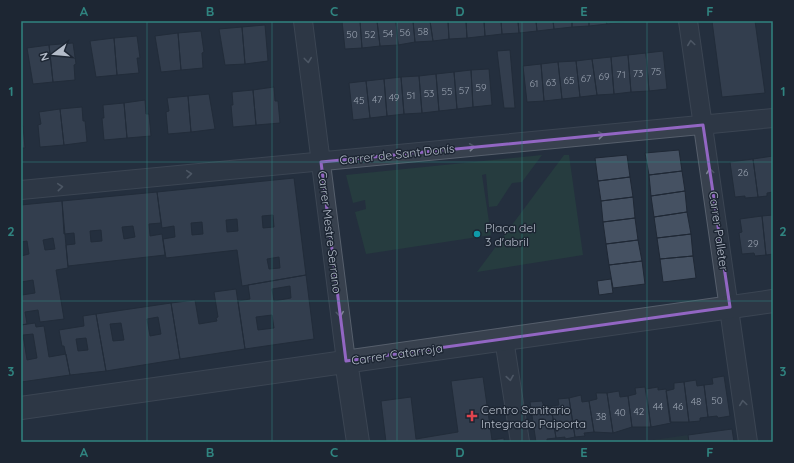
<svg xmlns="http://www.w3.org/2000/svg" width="794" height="463" viewBox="0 0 794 463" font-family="Quicksand,sans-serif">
  <rect width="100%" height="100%" fill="#242f3e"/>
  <path fill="#263c3f" d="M542 155 522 182 512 183 497 206 489 207 486 174 482 175 491 235 366 254 355 212 366 209 365 200 353 203 346 175Z
    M564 155H569L583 255 477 272Z
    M688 435 689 442H640Z"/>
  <path fill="#455162" stroke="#1f2835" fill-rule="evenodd" d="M342 21H360L362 48 345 49Z
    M360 21H377L380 46 362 48Z
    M377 21H396L398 45 380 46Z
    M396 21H413L415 42 398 45Z
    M413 21H430L433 41 415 42Z
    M430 21H448L449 39 433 41Z
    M448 21H466L467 38 449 39Z
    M466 21H484L485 36 467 38Z
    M484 21H501L502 34 485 36Z
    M501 21H518L519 33 502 34Z
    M518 21H536L537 31 519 33Z
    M536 21H553L554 29 537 31Z
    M553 21H572V27L554 29Z
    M572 21H589V26L572 27Z
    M589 21H606L607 24 589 26Z
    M606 21H624V22L607 24Z
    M712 21H755L765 93 722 97Z
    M265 25 268 61 245 64 242 27Z
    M242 27 245 64 225 65 219 29Z
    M201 31 204 52 202 53 203 68 181 70 178 33Z
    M178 33 181 70 161 72 155 36Z
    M137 36 140 58H137L139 73 117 75 114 38Z
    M114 38 117 75 96 77 90 41Z
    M73 43 76 64 74 65 75 80 53 82 49 45Z
    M49 45 53 82 33 84 27 48Z
    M510 50 515 108H504L497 51Z
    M663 51 667 89 649 91 646 53Z
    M646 53 649 91 631 92 628 55Z
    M628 55 631 92 614 94 611 57Z
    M611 57 614 94 597 95 592 59Z
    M592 59 597 95 580 97 576 61Z
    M576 61 580 97 562 99 558 62Z
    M558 62 562 99 544 101 541 64Z
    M541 64 544 101 527 102 523 66Z
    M489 69 492 105 473 107 471 70Z
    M471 70 473 107 457 109 454 72Z
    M454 72 457 109 439 111 436 74Z
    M436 74 439 111 422 113 419 76Z
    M419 76 422 113 404 114 401 77Z
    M401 77 404 114 387 116 384 79Z
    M384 79 387 116 370 118 366 81Z
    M366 81 370 118 353 120 349 83Z
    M274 87 275 101H278L280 123 256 125 253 90Z
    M253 90 256 125 233 127 231 105H233L232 92Z
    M209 94 215 129 191 132 188 96Z
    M188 96 191 132 168 134 166 112 169 111 167 98Z
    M145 100 146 114H149L151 136 127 138 124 103Z
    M124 103 127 138 104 140 102 118H104L103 105Z
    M82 107 83 121H85L87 142 64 145 60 109Z
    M60 109 64 145 40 147 38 125 41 124 39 112Z
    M21 126H23L25 148H21Z
    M679 150 682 171 649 175 645 153Z
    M627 155 630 177 598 181 595 158Z
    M773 156V192L767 193V196L758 197 753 159Z
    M753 159 758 197 745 198V196L735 197 730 162Z
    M682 171 685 191 651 196 649 175Z
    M630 177 633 197 601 201 598 181Z
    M294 178 306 275 242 286 237 250 166 258 163 239 175 237 174 226 162 228 157 192ZM273 215 274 227 263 228 262 216ZM237 219 238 231 227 232 226 220ZM202 222 203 234 192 235 191 223ZM279 257 280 268 269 269 267 259Z
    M685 191 687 212 654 217 651 196Z
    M157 192 161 223 149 224 150 236 162 234 165 255 68 266 66 245 75 244 74 233 64 234 62 201ZM133 226 135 237 124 239 122 227ZM101 230 102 241 91 242 90 231Z
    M633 197 635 218 603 222 601 201Z
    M62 201 68 268 56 270 64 319 40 322 38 310 25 312 27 324 21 325V287L22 295 35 293 33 280 21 282V256L29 254 27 241 21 242V205ZM53 238 55 249 45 250 43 240Z
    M687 212 691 234 657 238 654 217Z
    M773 215V254L766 255 762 216Z
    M762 216 766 255 755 256 754 253 742 254 739 233 742 232 740 219Z
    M635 218 638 240 606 244 603 222Z
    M691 234 693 256 660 259 657 238Z
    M638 240 642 261 609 265 606 244Z
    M693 256 696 278 663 282 660 259Z
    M642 261 645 284 613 288 609 265Z
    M306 275 314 339 245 349 238 301 250 299 248 285ZM290 286 291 298 274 301 272 289ZM272 315 274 328 258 330 256 317Z
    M611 279 613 293 599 295 597 281Z
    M236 289 245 349 180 359 171 303 195 300 199 324 217 321 216 318 218 317 214 292Z
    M171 303 180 359 106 371 96 314ZM158 317 161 334 150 336 147 319ZM121 323 124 340 113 341 110 324Z
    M96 314 106 371 70 375 64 346H62L59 330 84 326 83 316ZM86 338 88 350 78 351 76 339Z
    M35 323 36 327 44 326 49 357 66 354 70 375 21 382V325ZM33 334 37 358 27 360 23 335Z
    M724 376 730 416 718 418 717 416 708 417 704 385 713 384 712 378Z
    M483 377 492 440 504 438V442H386L381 401 411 397 416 439 458 432 451 381Z
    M696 380 697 386 704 385 708 417 700 418V421L689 422 684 382Z
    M684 382 689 422H670L666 391 674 389V383Z
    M645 387 651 427H632L628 396 636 394 635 388Z
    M658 387V390L666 389 671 423 651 427 646 389Z
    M619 391 620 397 628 396 632 427 613 433 607 393Z
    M596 393H607L613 433 594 432 589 401 597 399Z
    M581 395 582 402 589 401 594 432 584 433 585 436 575 437 569 398Z
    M569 398 575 437 565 439V437L556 438 551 406 559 405 558 399Z
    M542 401 544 407 551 406 556 438 547 439V442H536L530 402Z
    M732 429 734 442H689L688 435Z"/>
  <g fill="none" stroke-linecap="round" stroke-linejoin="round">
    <defs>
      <path id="minor" d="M303 21 346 361
        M688 21 748 442
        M21 190 773 118
        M504 339 520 442"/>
      <path id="tertiary" d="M346 361 358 442
        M21 408 773 301"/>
    </defs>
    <use href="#minor" stroke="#565f6c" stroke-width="20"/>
    <use href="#tertiary" stroke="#565f6c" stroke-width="24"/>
    <use href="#minor" stroke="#38414e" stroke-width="18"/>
    <use href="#tertiary" stroke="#38414e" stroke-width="22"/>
  </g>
  <defs><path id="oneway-chevron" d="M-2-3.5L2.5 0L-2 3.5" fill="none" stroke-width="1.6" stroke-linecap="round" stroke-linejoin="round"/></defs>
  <g stroke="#7c8592">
    <use href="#oneway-chevron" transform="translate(691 43) rotate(-98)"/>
    <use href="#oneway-chevron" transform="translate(308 60) rotate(83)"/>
    <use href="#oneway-chevron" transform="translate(601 135) rotate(-6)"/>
    <use href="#oneway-chevron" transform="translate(472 147) rotate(-6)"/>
    <use href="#oneway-chevron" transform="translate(710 171) rotate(-98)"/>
    <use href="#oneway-chevron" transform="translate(189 174) rotate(-5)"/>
    <use href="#oneway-chevron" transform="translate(60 187) rotate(-5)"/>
    <use href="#oneway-chevron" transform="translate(340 314) rotate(83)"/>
    <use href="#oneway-chevron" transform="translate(510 378) rotate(81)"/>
    <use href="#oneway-chevron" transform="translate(743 403) rotate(-98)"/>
  </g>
  <path d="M0 0H794V463H0ZM703 125 730 307 346 361 321 162Z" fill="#242f3e" fill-opacity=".55" fill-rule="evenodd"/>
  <path fill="none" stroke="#9266c3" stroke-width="3" stroke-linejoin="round" d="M703 125 730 307 346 361 321 162Z"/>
  <path fill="none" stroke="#308480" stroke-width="1" stroke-opacity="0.55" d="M147 21V442M272 21V442M397 21V442M522 21V442M647 21V442M21 162H773M21 301H773"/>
  <circle fill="#0f9aa8" stroke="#1d2633" stroke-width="1.5" cx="477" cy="234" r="4"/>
  <path fill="#e0444e" stroke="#1d2633" stroke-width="1.5" d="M470 410h4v4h4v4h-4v4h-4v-4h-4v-4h4z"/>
  <g text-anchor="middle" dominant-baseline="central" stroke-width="3" stroke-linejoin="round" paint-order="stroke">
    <g font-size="10" fill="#98a1af">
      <text x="423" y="31">58</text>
      <text x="405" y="32">56</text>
      <text x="388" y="33">54</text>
      <text x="352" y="34">50</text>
      <text x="370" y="34">52</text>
      <text x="656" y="71">75</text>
      <text x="638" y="73">73</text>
      <text x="621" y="74">71</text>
      <text x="604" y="76">69</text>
      <text x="586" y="78">67</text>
      <text x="569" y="80">65</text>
      <text x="551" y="82">63</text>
      <text x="534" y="83">61</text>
      <text x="481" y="87">59</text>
      <text x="464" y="90">57</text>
      <text x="447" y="91">55</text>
      <text x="429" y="93">53</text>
      <text x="411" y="95">51</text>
      <text x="394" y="97">49</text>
      <text x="377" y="99">47</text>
      <text x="359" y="100">45</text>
      <text x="743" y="172">26</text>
      <text x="753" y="243">29</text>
      <text x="717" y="400">50</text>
      <text x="696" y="401">48</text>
      <text x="658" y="406">44</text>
      <text x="678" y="406">46</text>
      <text x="639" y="411">42</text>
      <text x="620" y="412">40</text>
      <text x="601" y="416">38</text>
    </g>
    <g font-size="12" fill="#b4bcc9" stroke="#1d2633">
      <text transform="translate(397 154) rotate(-6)">Carrer de Sant Donís</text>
      <text transform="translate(719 231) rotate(82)">Carrer Palleter</text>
      <text transform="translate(330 232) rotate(83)">Carrer Mestre Serrano</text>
      <text transform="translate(397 354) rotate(-8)">Carrer Catarroja</text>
    </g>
    <g font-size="12" fill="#b4bcc9" stroke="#1d2633" text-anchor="start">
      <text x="485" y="227">Plaça del<tspan x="485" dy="14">3 d'abril</tspan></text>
      <text x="481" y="409">Centro Sanitario<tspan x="481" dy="14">Integrado Paiporta</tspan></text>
    </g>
  </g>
  <rect width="794" height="463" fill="none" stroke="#1d2633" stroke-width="44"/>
  <g transform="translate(54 54) rotate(254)" stroke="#1d2633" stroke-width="3" paint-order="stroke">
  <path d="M0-3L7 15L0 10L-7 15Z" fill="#b4bcc9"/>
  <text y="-6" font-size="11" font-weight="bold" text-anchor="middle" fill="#b4bcc9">N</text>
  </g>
  <rect x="22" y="22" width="750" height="419" fill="none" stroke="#308480" stroke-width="1.5"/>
  <g font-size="13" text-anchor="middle" font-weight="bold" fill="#308480">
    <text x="84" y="16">A</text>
    <text x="210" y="16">B</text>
    <text x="334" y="16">C</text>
    <text x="460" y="16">D</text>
    <text x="584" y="16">E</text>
    <text x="710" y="16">F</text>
    <text x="11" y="96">1</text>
    <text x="783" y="96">1</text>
    <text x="11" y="236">2</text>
    <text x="783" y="236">2</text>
    <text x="11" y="376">3</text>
    <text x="783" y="376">3</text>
    <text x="84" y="457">A</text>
    <text x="210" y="457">B</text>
    <text x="334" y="457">C</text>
    <text x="460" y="457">D</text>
    <text x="584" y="457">E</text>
    <text x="710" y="457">F</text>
  </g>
</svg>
